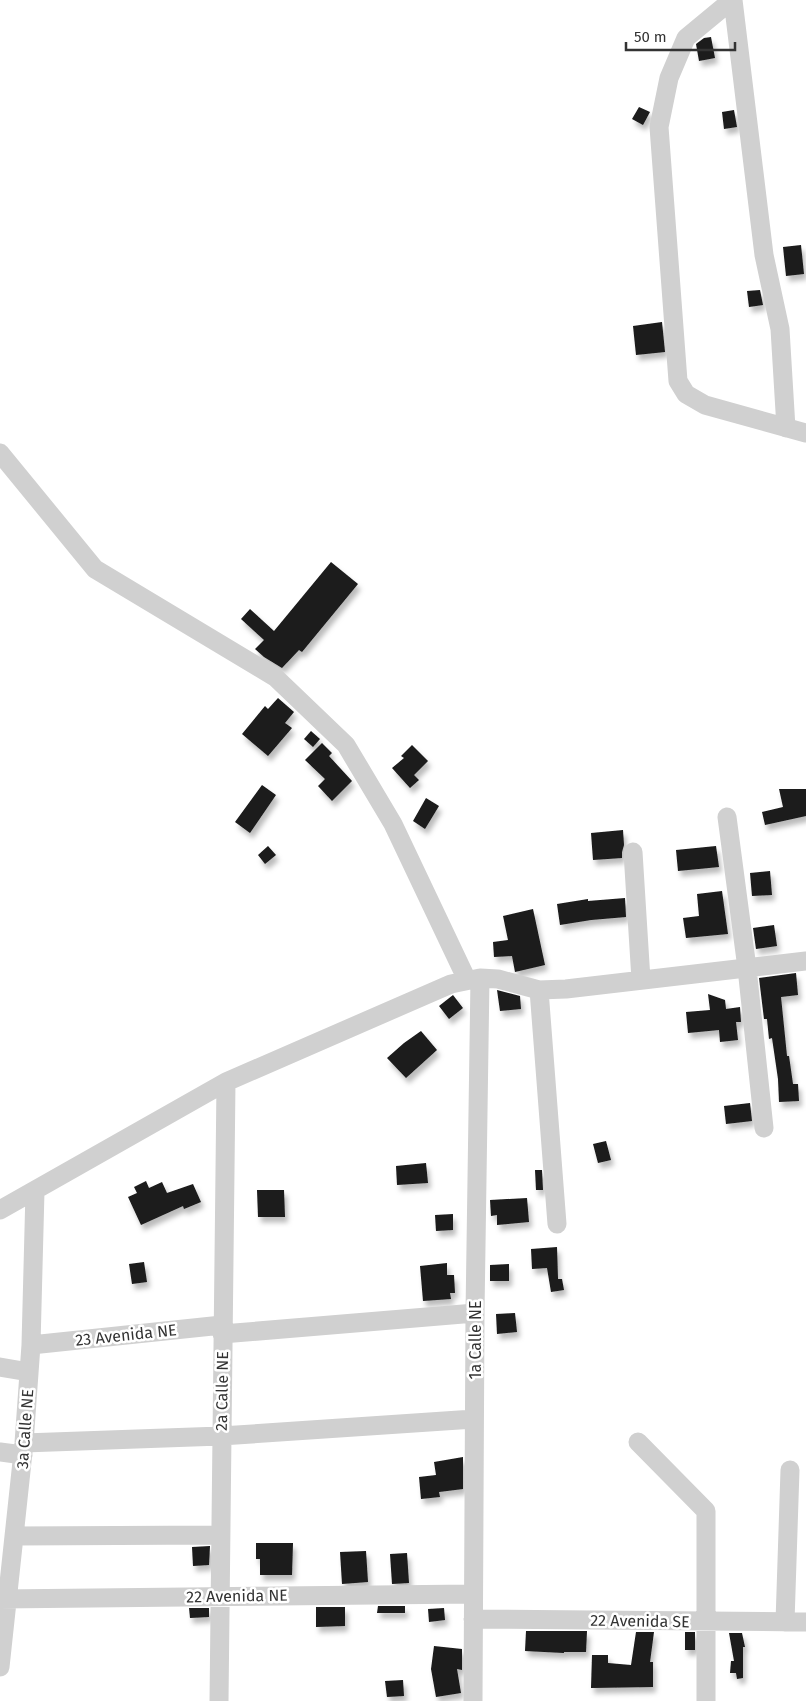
<svg xmlns="http://www.w3.org/2000/svg" width="806" height="1701" viewBox="0 0 806 1701" font-family="'Fira Sans',sans-serif">
  <defs>
    <filter id="shadow"><feDropShadow dx="3" dy="5.5" stdDeviation="2.5" flood-color="#0004"/></filter>
  </defs>
  <rect width="100%" height="100%" fill="#fff"/>
  <path fill="#1a1a1a" filter="url(#shadow)" d="M711 37 715 58 699 61 696 44 704 38Z
    M639 107 650 112 643 125 632 119Z
    M734 110 737 127 724 129 722 112Z
    M801 245 804 274 786 276 783 247Z
    M760 290 763 305 749 307 747 291Z
    M662 322 665 352 636 355 633 326Z
    M331 562 358 584 302 652 299 650 282 668 264 657 255 649 264 640 241 619 250 609 274 631Z
    M278 698 294 712 285 723 292 728 268 756 242 734 265 706 268 709Z
    M311 731 320 739 313 747 304 739Z
    M322 743 332 753 329 756 352 781 332 801 318 786 325 779 305 760Z
    M412 745 428 761 414 775 419 780 410 788 392 768 404 758 401 756Z
    M262 785 276 795 250 833 235 822Z
    M779 789H806V816L765 825 762 812 783 807Z
    M426 798 439 806 425 829 413 821Z
    M623 830 624 845 622 852V858L593 860 591 833Z
    M268 846 276 855 265 864 258 855Z
    M716 846 719 867 678 871 676 850Z
    M770 871 772 895 752 896 750 873Z
    M722 891 728 934 686 938 683 918 699 916 697 894Z
    M625 898 626 917 591 920 560 925 557 904 588 899V901Z
    M533 909 545 965 515 972 512 956 494 957 493 942 508 940 503 916Z
    M774 925 777 946 756 949 753 928Z
    M796 973 798 995 781 997 787 1056H789L793 1084H798L799 1101 779 1102 778 1079 772 1038 769 1039 767 1019H764L759 978Z
    M497 990 520 996 521 1009 500 1011Z
    M708 994 725 1000 726 1009 740 1007 741 1022H736L738 1040 720 1042 719 1030 688 1033 686 1012 710 1010Z
    M453 995 463 1008 449 1019 439 1006Z
    M421 1031 437 1050 406 1078 387 1058 404 1043Z
    M750 1103 752 1121 726 1124 724 1106Z
    M606 1141 611 1160 598 1163 593 1144Z
    M426 1163 428 1183 397 1185 396 1166Z
    M535 1170H542L543 1190H536Z
    M146 1181 149 1188 162 1182 167 1193 193 1184 201 1202 184 1209 183 1206 141 1225 128 1197 137 1193 134 1187Z
    M257 1190H284L285 1217H258Z
    M527 1198 529 1222 497 1225V1215L491 1216 490 1200Z
    M453 1214V1230L436 1231 435 1215Z
    M557 1247 558 1279H562L564 1290 551 1292 547 1268 532 1269 531 1249Z
    M144 1262 147 1282 132 1284 129 1264Z
    M447 1263V1275H454L455 1293H450L451 1299 423 1301 420 1266Z
    M509 1264V1281H490V1265Z
    M515 1313 517 1332 497 1334 496 1314Z
    M463 1457V1489L439 1492 440 1497 421 1499 419 1477 436 1475 434 1462Z
    M256 1543H293L292 1575H260V1559H256Z
    M210 1546 209 1565 193 1566 192 1547Z
    M366 1551 368 1582 342 1584 340 1552Z
    M407 1553 409 1583 392 1584 390 1554Z
    M378 1606H405V1613H377Z
    M316 1607H345V1626L316 1627Z
    M189 1608H209V1617L190 1618Z
    M444 1608 445 1620 429 1622 428 1609Z
    M526 1631H587L586 1652H564V1653L525 1651Z
    M636 1632H654L650 1662H653V1687L591 1688 592 1655H608V1663L631 1665Z
    M685 1632H695V1650H685Z
    M729 1633H742L745 1647H743V1678L737 1679 736 1673H730L731 1661H734Z
    M434 1646 462 1649V1670L457 1669 461 1693 436 1697 431 1669Z
    M403 1680 404 1696 387 1697 385 1681Z"/>
  <g fill="none" stroke-linecap="round" stroke-linejoin="round">
    <path stroke="#d0d0d0" stroke-width="19" d="M732 0 686 38 669 78 659 127 678 381 686 394 705 405 806 433
      M733 0 764 255 780 329 786 428
      M0 453 95 569 275 677 346 745 393 824 467 980
      M727 817 747 968 764 1128
      M633 852 641 980
      M539 990 557 1224
      M0 1210 226 1082 451 984 480 978 498 979 539 990 566 989 806 961
      M222 1334 475 1313
      M31 1345 222 1325
      M0 1367 29 1372
      M638 1442 706 1511V1701
      M24 1443 221 1436 474 1419
      M0 1452 23 1455
      M15 1536 220 1535
      M0 1599 473 1594
      M473 1619 806 1622
      M785 1622 790 1470
      M0 1667 24 1443 31 1345 35 1191
      M219 1701 226 1082
      M473 1701 475 1313 480 978"/>
  </g>
  <g text-anchor="middle" dominant-baseline="central" stroke-width="5" stroke-linejoin="round" paint-order="stroke">
    <g font-size="16" fill="#333" stroke="#fff">
      <text transform="translate(126 1335) rotate(-6)">23 Avenida NE</text>
      <text transform="translate(475 1340) rotate(-90)">1a Calle NE</text>
      <text transform="translate(222 1391) rotate(-89)">2a Calle NE</text>
      <text transform="translate(25 1429) rotate(-86)">3a Calle NE</text>
      <text transform="translate(237 1596) rotate(-1)">22 Avenida NE</text>
      <text transform="translate(640 1621) rotate(1)">22 Avenida SE</text>
    </g>
  </g>
  <path d="M626 42v8h109v-8" fill="none" stroke="#333333" stroke-width="2.5"/>
  <text x="634" y="42" font-size="15" fill="#333333" stroke="#ffffff" stroke-width="4" paint-order="stroke">50 m</text>
</svg>
